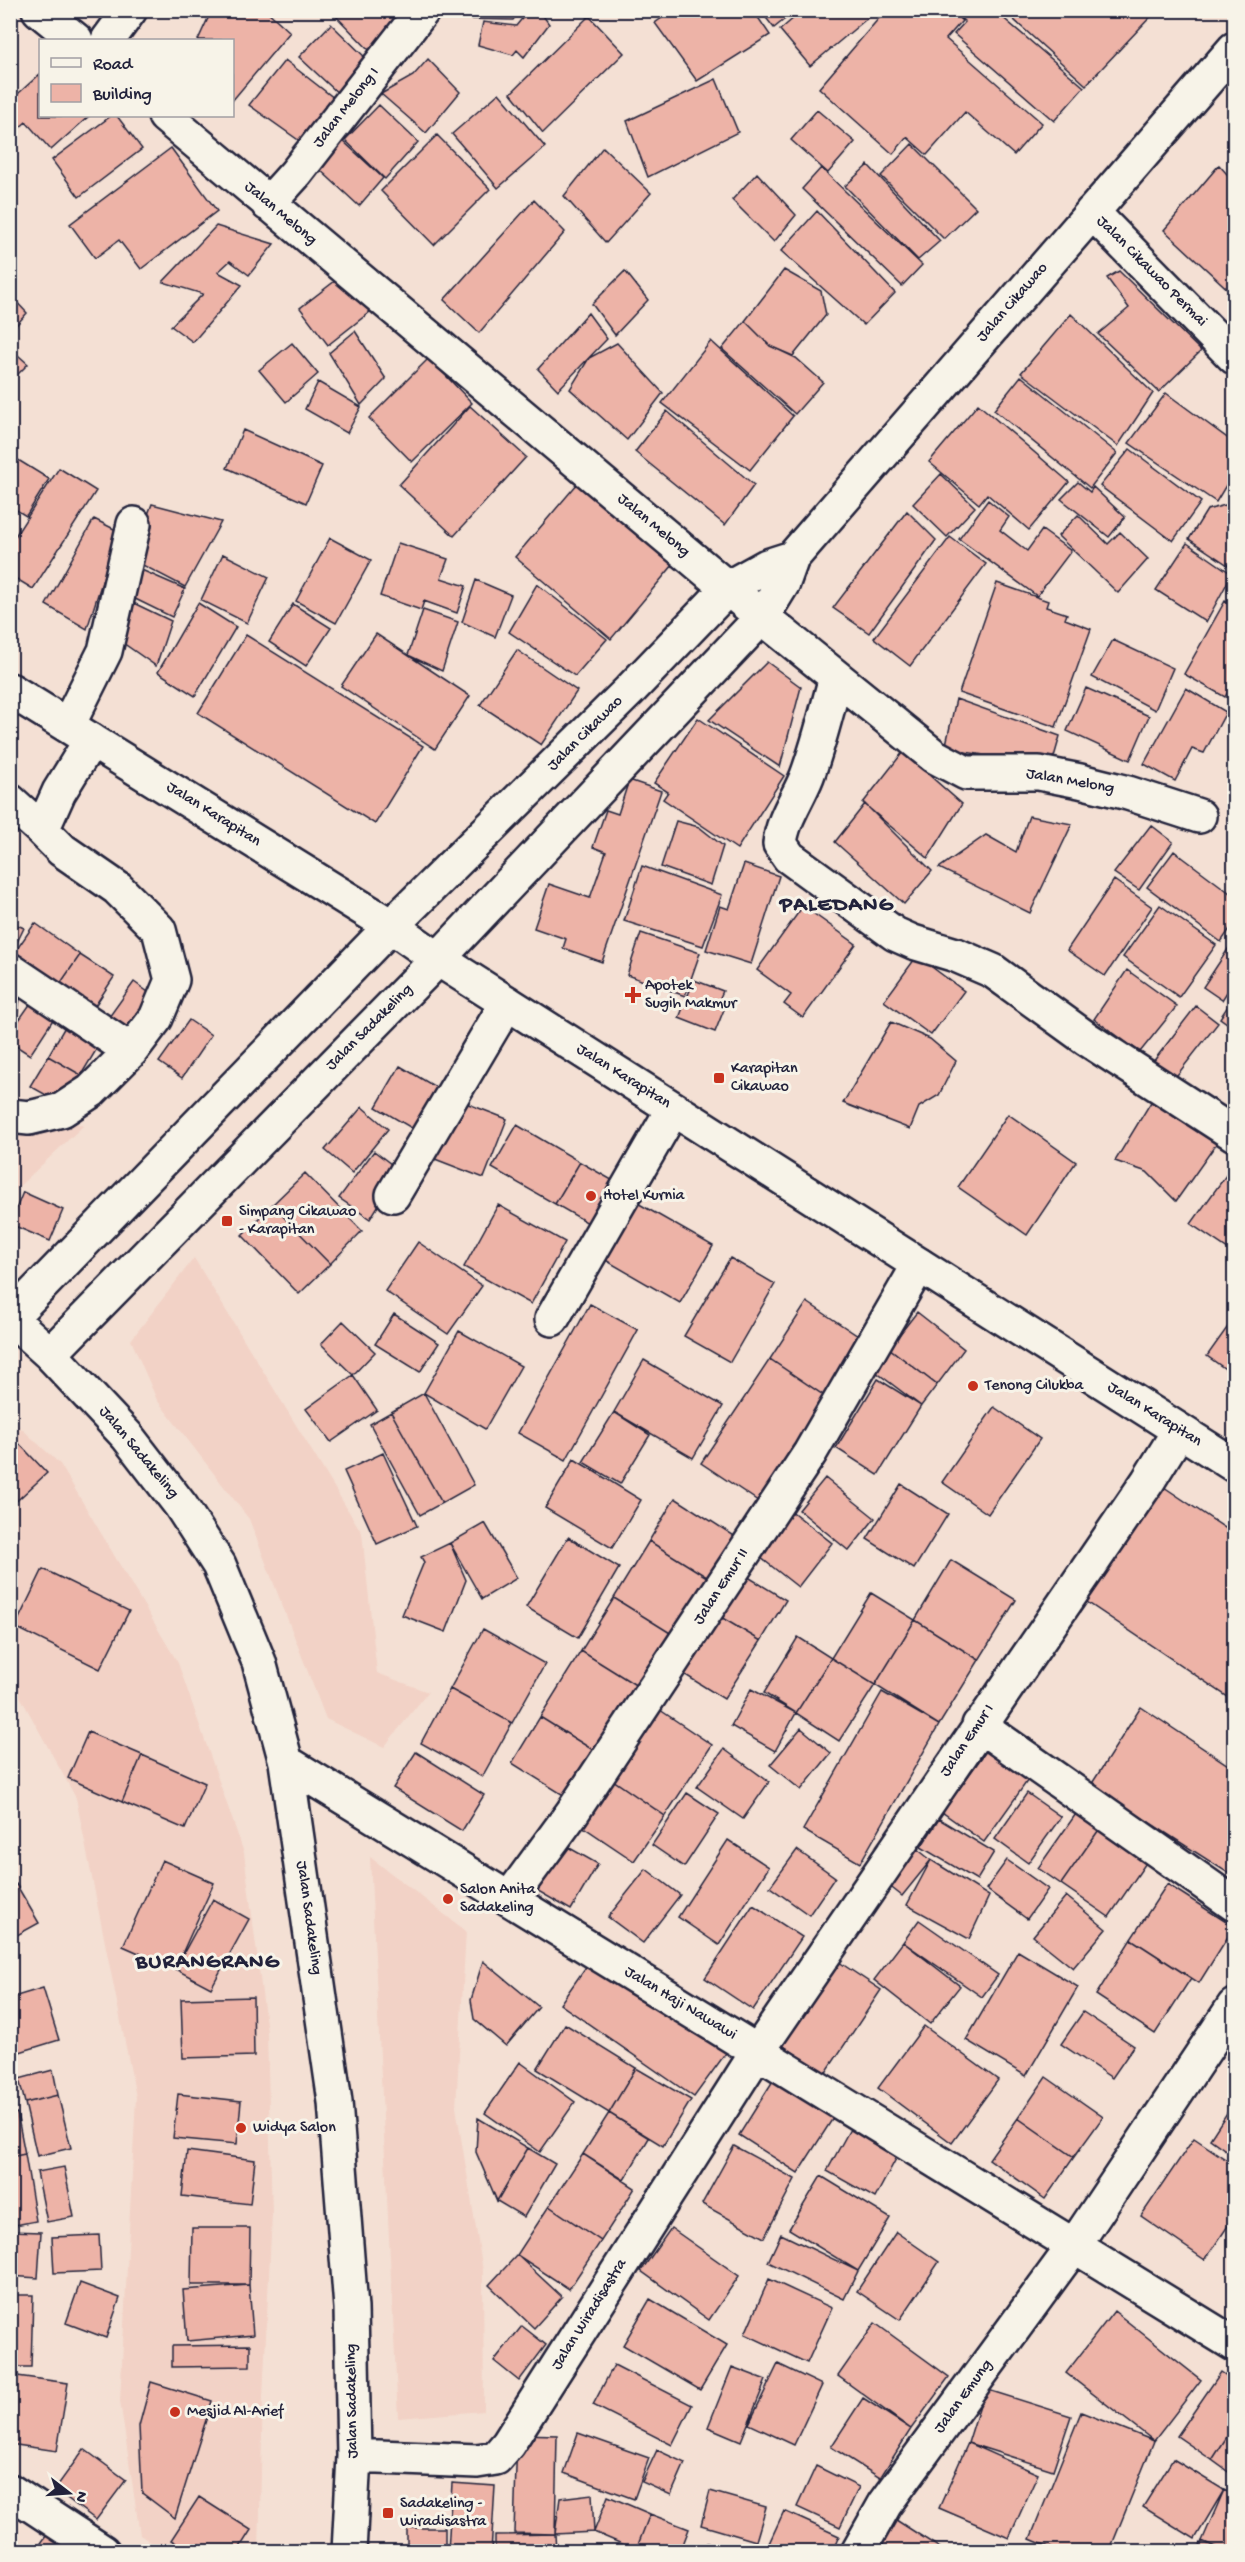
<svg xmlns="http://www.w3.org/2000/svg" width="1245" height="2562" viewBox="0 0 1245 2562" font-family="'Gochi Hand',sans-serif">
  <rect width="100%" height="100%" fill="#f4e0d4"/>
  <filter id="ink" filterUnits="userSpaceOnUse"><feTurbulence type="fractalNoise" baseFrequency=".0167" numOctaves="2"/><feDisplacementMap in="SourceGraphic" scale="12" xChannelSelector="R" yChannelSelector="G"/><feConvolveMatrix kernelMatrix="1 2 1 2 8 2 1 2 1" color-interpolation-filters="sRGB"/></filter>
  <g filter="url(#ink)">
    <path fill="#f2d2c6" d="M11 1093 83 1126 11 1194Z
      M194 1258 362 1533 377 1673 428 1692 384 1747 326 1719 249 1519 157 1400 131 1340Z
      M10 1418 60 1464 178 1663 244 1853 267 2032 272 2214 263 2397 259 2551H164L140 2535 120 2401 136 2097 76 1798 11 1680Z
      M370 1857 466 1931 456 2107 483 2271 484 2411 398 2418Z"/>
    <path fill="#edb3a7" stroke="#22223b" stroke-width="1.5" d="M216 10H266L290 32 232 101V40H198L210 14Z
      M390 10 403 23 372 53 331 11Z
      M467 10H520L513 20 465 19 463 14Z
      M529 10H539L549 24 524 57 517 50 513 55 478 45 483 22 516 26Z
      M673 10H753L770 35 697 81 655 23Z
      M760 10H796L774 28Z
      M803 10H876V11L810 66 780 30Z
      M886 10H950L962 21 946 39 1042 123 1014 155 965 112 927 155 907 137 893 154 819 88Z
      M952 10H994L1084 87 1054 121 954 34 965 22Z
      M1003 10H1157L1086 85Z
      M589 16 624 53 543 133 511 93Z
      M331 24 372 64 341 96 299 57Z
      M428 59 460 92 426 133 381 94 413 76Z
      M285 60 339 102 311 149 249 105Z
      M40 74V116H89L51 150 26 122 10 136V101Z
      M716 79 738 132 648 177 627 121Z
      M499 93 545 147 498 188 452 134Z
      M379 105 418 142 385 179 345 140Z
      M817 110 855 142 828 173 791 140Z
      M111 116H117L142 149 79 197 52 160Z
      M437 135 490 189 434 245 381 191Z
      M342 140 383 178 359 206 317 167Z
      M912 144 976 208 944 239 881 176Z
      M603 147 651 193 606 243 564 196Z
      M171 148 217 211 141 269 119 240 95 258 70 224Z
      M868 165 940 241 918 260 845 186Z
      M1219 165 1234 182V295L1164 230Z
      M821 168 922 265 902 286 802 189Z
      M757 173 796 215 774 242 732 200Z
      M534 200 565 232 479 333 444 300Z
      M817 211 895 293 864 325 781 251Z
      M216 226 274 244 249 275 230 261 218 272 242 285 193 342 171 326 203 294 163 282Z
      M784 270 821 291 826 315 793 356 770 346 745 321Z
      M625 271 648 300 615 335 592 304Z
      M1119 271 1201 351 1159 392 1098 334 1129 308 1107 278Z
      M344 274 371 311 328 345 300 308Z
      M10 295 27 313 10 332Z
      M588 313 607 339 558 390 538 369Z
      M1071 314 1153 393 1118 446 1021 373Z
      M745 321 770 346 796 358 823 382 795 414 722 349Z
      M355 331 386 379 361 405 329 353Z
      M711 341 793 416 750 470 662 403Z
      M292 343 318 374 286 402 259 370Z
      M617 343 663 393 627 440 570 389 589 358Z
      M10 348 28 364 10 382Z
      M429 358 472 403 412 462 369 418Z
      M1021 376 1117 453 1090 488 994 410Z
      M318 382 361 407 347 433 305 409Z
      M1166 393 1234 443V472L1216 502 1129 443Z
      M978 404 1069 482 1029 530 987 494 979 504 929 462Z
      M470 406 526 457 454 536 399 485Z
      M667 411 754 485 725 525 635 452Z
      M243 430 322 466 306 503 227 468Z
      M1130 449 1201 502 1173 541 1100 486Z
      M10 455 49 479 26 516 10 506Z
      M59 468 96 491 33 589 10 575V544Z
      M941 474 975 507 947 537 913 504Z
      M1078 482 1090 492 1093 487 1125 517 1109 537 1061 499Z
      M578 483 673 565 611 639 515 557Z
      M988 500 1009 517 1000 530 1027 551 1042 530 1071 551 1037 596 959 539Z
      M152 504 221 522 185 587 131 559Z
      M1225 505 1234 512V569L1189 539 1207 510Z
      M907 511 936 540 869 633 833 608Z
      M1078 515 1108 544 1120 532 1148 559 1118 593 1058 536Z
      M94 519 118 531 87 629 46 605Z
      M950 537 986 564 910 666 874 638Z
      M330 538 371 560 336 623 296 601Z
      M398 543 448 559 441 578 466 586 457 613 424 601 421 610 380 596Z
      M1187 543 1232 574 1206 622 1156 590Z
      M223 554 269 577 247 623 201 600Z
      M130 565 185 589 172 617 123 593Z
      M476 580 511 595 495 637 462 622Z
      M997 583 1048 601 1046 607 1067 614 1065 619 1091 629 1056 727 959 693Z
      M537 584 607 639 575 676 509 632Z
      M121 597 171 621 156 666 113 636Z
      M1225 601 1234 606V681L1225 697 1184 674Z
      M198 603 236 627 195 696 158 672Z
      M293 604 331 628 306 666 269 642Z
      M423 610 458 622 442 671 408 655Z
      M376 634 470 696 435 749 341 686Z
      M246 635 423 746 375 824 198 713Z
      M1113 640 1173 668 1155 710 1092 677Z
      M517 650 577 691 541 745 480 705Z
      M767 662 801 687 780 767 709 720Z
      M1086 688 1149 716 1130 760 1067 731Z
      M1186 688 1226 712 1204 753 1192 749 1175 781 1144 764Z
      M956 699 1060 736 1054 757 991 756 945 749Z
      M698 718 784 776 737 849 663 799 668 792 654 783Z
      M903 752 962 804 928 858 863 803Z
      M629 780 661 791 602 962 563 948 566 939 534 928 549 884 590 898 606 852 593 847 606 810 618 814Z
      M865 804 932 871 904 904 835 842Z
      M1029 816 1072 824 1030 913 939 868 986 835 1016 852Z
      M676 821 699 827 723 846 711 885 661 867Z
      M1151 825 1173 842 1139 890 1114 873Z
      M1174 851 1234 896V923L1221 942 1147 887Z
      M744 864 779 876 751 964 706 950 720 906 729 909Z
      M642 866 722 895 703 946 624 921Z
      M1114 880 1152 907 1105 976 1067 950Z
      M1160 905 1216 945 1179 997 1123 957Z
      M803 906 856 944 803 1018 784 1004 791 995 757 970Z
      M10 922 24 928 10 957Z
      M35 923 80 955 53 994 10 959Z
      M641 933 700 953 685 996 627 975Z
      M1234 940V981L1222 1000 1203 987Z
      M80 955 114 977 87 1018 53 994Z
      M917 956 964 991 931 1035 884 1001Z
      M1127 970 1177 1006 1140 1052 1094 1019Z
      M10 976 23 978 18 1012 10 1011Z
      M694 980 723 991 717 1004 725 1007 715 1032 679 1018Z
      M134 982 162 1002 132 1045 104 1024Z
      M1234 997V1028L1220 1018Z
      M33 1000 56 1015 30 1055 10 1042V1033Z
      M1196 1006 1218 1023 1174 1079 1153 1062Z
      M70 1018 104 1037 81 1075 48 1056Z
      M189 1020 211 1035 182 1078 159 1062Z
      M891 1022 930 1039 956 1061 939 1095 919 1107 910 1129 843 1103Z
      M48 1056 81 1075 64 1105 30 1086Z
      M400 1066 444 1092 420 1133 376 1107Z
      M1154 1097 1219 1140 1176 1201 1147 1172 1115 1161Z
      M458 1100 507 1119 484 1178 435 1159Z
      M362 1107 388 1129 352 1173 325 1150Z
      M1008 1114 1076 1162 1027 1235 958 1187Z
      M517 1125 580 1162 555 1204 492 1168Z
      M374 1151 400 1171 370 1219 339 1198Z
      M580 1162 626 1188 602 1231 555 1204Z
      M1234 1164V1253L1191 1224Z
      M305 1173 362 1231 330 1264 272 1205Z
      M23 1192 63 1210 50 1241 10 1224Z
      M634 1201 713 1246 680 1303 602 1258Z
      M272 1205 330 1264 299 1294 242 1235Z
      M498 1205 565 1242 531 1304 464 1267Z
      M418 1242 482 1286 448 1334 385 1291Z
      M730 1258 775 1284 730 1362 684 1336Z
      M807 1302 870 1344 832 1401 770 1359Z
      M590 1304 638 1330 566 1460 518 1433Z
      M917 1312 964 1349 937 1385 889 1348Z
      M394 1314 439 1343 420 1372 375 1344Z
      M1234 1318V1375L1207 1356Z
      M343 1321 375 1352 353 1375 321 1344Z
      M459 1331 521 1366 485 1429 424 1393Z
      M889 1348 937 1385 921 1406 872 1369Z
      M770 1359 832 1401 764 1505 701 1463Z
      M644 1360 723 1406 693 1458 614 1412Z
      M353 1375 377 1410 331 1442 306 1409Z
      M878 1379 921 1406 878 1475 836 1448Z
      M424 1393 474 1485 442 1503 391 1412Z
      M994 1407 1040 1439 988 1514 942 1482Z
      M391 1412 442 1503 420 1515 370 1424Z
      M614 1412 650 1435 620 1484 583 1462Z
      M10 1434 47 1473 10 1507Z
      M383 1453 417 1526 377 1544 344 1471Z
      M574 1459 641 1500 612 1548 545 1508Z
      M825 1478 875 1518 849 1551 799 1510Z
      M1158 1483 1234 1534V1701L1081 1598Z
      M901 1484 948 1514 914 1569 867 1539Z
      M675 1498 736 1537 710 1579 649 1541Z
      M785 1506 832 1543 798 1587 751 1550Z
      M485 1523 517 1578 482 1599 450 1543Z
      M568 1537 619 1568 578 1638 526 1607Z
      M649 1541 710 1579 675 1636 614 1598Z
      M450 1543 466 1580 446 1632 402 1615 424 1562 421 1557Z
      M951 1560 1016 1600 979 1660 915 1620Z
      M43 1569 129 1611 100 1669 15 1627Z
      M740 1572 786 1600 761 1641 714 1613Z
      M871 1593 915 1620 875 1685 831 1658Z
      M614 1598 675 1636 642 1689 581 1651Z
      M714 1613 761 1641 724 1699 679 1671Z
      M915 1620 979 1660 939 1725 875 1685Z
      M483 1629 545 1664 512 1723 450 1689Z
      M798 1637 831 1658 796 1713 764 1693Z
      M581 1651 642 1689 601 1755 540 1717Z
      M831 1658 875 1685 839 1741 796 1713Z
      M450 1689 512 1723 482 1777 421 1743Z
      M751 1689 796 1713 775 1751 731 1726Z
      M882 1692 939 1725 860 1863 803 1830Z
      M1141 1707 1234 1769V1863L1228 1873 1091 1785Z
      M660 1710 712 1745 665 1816 613 1780Z
      M540 1717 601 1755 573 1801 512 1763Z
      M801 1728 831 1753 801 1790 770 1765Z
      M88 1732 142 1755 122 1802 68 1778Z
      M724 1749 769 1782 743 1819 697 1787Z
      M987 1750 1028 1780 984 1842 942 1812Z
      M416 1752 484 1795 462 1831 393 1788Z
      M142 1755 205 1783 185 1829 122 1802Z
      M613 1780 665 1816 634 1861 582 1826Z
      M687 1793 719 1814 684 1867 652 1845Z
      M1027 1793 1061 1817 1028 1863 995 1839Z
      M1080 1808 1103 1824 1061 1884 1038 1868Z
      M939 1819 994 1852 977 1880 921 1847Z
      M1103 1824 1150 1857 1109 1917 1061 1884Z
      M728 1840 769 1867 719 1945 678 1917Z
      M559 1842 598 1864 571 1910 533 1888Z
      M912 1845 931 1860 902 1896 883 1881Z
      M797 1850 835 1877 809 1915 770 1887Z
      M162 1860 214 1883 175 1969 123 1946Z
      M931 1860 989 1896 969 1939 907 1905Z
      M1007 1860 1048 1889 1027 1919 986 1889Z
      M646 1869 680 1895 643 1943 608 1917Z
      M16 1884 39 1923 10 1939V1887Z
      M1167 1884 1234 1927 1199 1983 1131 1939Z
      M1066 1896 1106 1929 1073 1968 1033 1936Z
      M213 1899 249 1919 211 1988 175 1969Z
      M753 1905 802 1937 753 2010 705 1978Z
      M919 1920 998 1975 982 1997 903 1942Z
      M1131 1939 1191 1978 1155 2034 1096 1995Z
      M903 1942 960 1986 930 2024 874 1980Z
      M1018 1951 1078 1987 1026 2076 966 2040Z
      M830 1956 881 1990 825 2074 775 2040Z
      M592 1958 726 2053 694 2097 560 2004Z
      M483 1961 539 2007 506 2046 474 2019 471 2000Z
      M43 1988 59 2040 10 2055V1998Z
      M253 1997 254 2056 183 2058 181 1999Z
      M1083 2012 1134 2046 1112 2078 1061 2044Z
      M565 2024 636 2068 609 2113 537 2069Z
      M924 2026 998 2080 952 2143 878 2088Z
      M520 2062 575 2102 540 2152 485 2113Z
      M636 2068 691 2100 663 2146 609 2113Z
      M53 2070 58 2095 25 2103 19 2079Z
      M776 2076 835 2115 798 2173 739 2135Z
      M1046 2077 1103 2117 1074 2157 1018 2118Z
      M178 2094 241 2101 237 2144 173 2138Z
      M58 2095 71 2148 37 2156 25 2103Z
      M1234 2102V2156L1210 2139Z
      M17 2113 25 2154 10 2157V2114Z
      M609 2113 649 2138 624 2180 583 2154Z
      M478 2118 528 2148 497 2201 476 2152Z
      M1018 2118 1074 2157 1045 2199 989 2159Z
      M850 2129 898 2155 875 2198 827 2171Z
      M1194 2138 1234 2165V2217L1205 2260 1141 2216Z
      M734 2146 795 2179 764 2238 702 2204Z
      M528 2148 555 2164 524 2217 497 2201Z
      M187 2151 255 2160 250 2204 182 2196Z
      M25 2154 36 2221 10 2226V2157Z
      M583 2154 635 2188 601 2241 549 2206Z
      M64 2167 74 2217 47 2222 37 2172Z
      M821 2176 890 2218 858 2271 789 2229Z
      M549 2206 601 2241 569 2289 517 2255Z
      M192 2228H250L249 2285H191Z
      M671 2228 739 2276 709 2320 641 2271Z
      M10 2231 41 2232 38 2278 10 2276Z
      M896 2232 939 2262 900 2320 857 2291Z
      M781 2234 858 2271 844 2299 768 2262Z
      M99 2235 101 2271 54 2273 52 2237Z
      M517 2255 562 2297 534 2328 489 2285Z
      M769 2279 832 2308 807 2363 745 2334Z
      M80 2283 120 2298 106 2338 66 2323Z
      M249 2285 253 2335 187 2341 183 2290Z
      M10 2295H33L31 2367H10Z
      M650 2299 727 2345 700 2390 623 2345Z
      M1114 2311 1201 2380 1154 2441 1066 2373Z
      M875 2323 949 2377 911 2429 838 2376Z
      M522 2326 546 2345 519 2381 494 2361Z
      M250 2345V2366L172 2367V2346Z
      M778 2364 822 2385 794 2445 749 2424Z
      M614 2365 692 2405 672 2445 593 2405Z
      M732 2367 766 2380 741 2441 708 2427Z
      M1221 2372 1234 2381V2426L1212 2460 1177 2436Z
      M10 2375 68 2383 57 2451 10 2444Z
      M151 2382 212 2401 175 2518 142 2493 139 2426Z
      M985 2389 1071 2416 1053 2470 968 2443Z
      M863 2398 911 2429 880 2478 831 2447Z
      M1081 2412 1154 2441 1109 2552H1061L1030 2539Z
      M1234 2426V2476L1212 2460Z
      M578 2433 649 2458 634 2499 564 2473Z
      M517 2434 557 2435 555 2534 514 2533Z
      M968 2443 1038 2474 1009 2538 939 2508Z
      M84 2449 126 2480 96 2520 55 2489Z
      M657 2450 685 2463 671 2495 642 2482Z
      M1173 2459 1224 2490 1195 2539 1143 2507Z
      M816 2466 859 2487 840 2527 797 2507Z
      M452 2483 495 2486 491 2552H448Z
      M1224 2490 1234 2495V2552H1226L1202 2541Z
      M710 2491 766 2507 756 2541 701 2525Z
      M592 2494 594 2532 555 2534 560 2498Z
      M608 2496 650 2514 636 2550 594 2532Z
      M199 2497 251 2530 237 2552H190L171 2540Z
      M784 2511 839 2536 832 2552H765Z
      M650 2514 689 2529 680 2552 636 2550Z
      M893 2518 940 2548 938 2552H872Z
      M407 2528H445V2552H407Z
      M48 2533 74 2552H35Z
      M555 2534 556 2552H495V2535Z
      M1202 2541 1226 2552H1197Z
      M707 2543 730 2552H704Z
      M741 2545 755 2552H738Z
      M568 2548 591 2552H567Z"/>
    <g fill="none" stroke-linecap="round" stroke-linejoin="round">
      <defs>
        <path id="minor" d="M39 10 76 40
          M108 40 130 10
          M165 116 762 617 934 756 966 773H1039L1080 781 1128 793 1199 816
          M268 204 296 173 423 10
          M1092 212 1234 357
          M836 677C827 710 819 744 807 776 798 799 782 820 780 844L789 857 895 934 913 942 956 955 993 971 1087 1039 1234 1134
          M68 725 105 651 134 524
          M10 801 42 830
          M10 970 131 1051
          M10 1116 29 1118 62 1110 91 1091 131 1051 156 1018 172 980 159 930 117 888 62 850 42 830 59 792 91 740
          M393 1195 507 1003
          M10 1318 50 1354 127 1436 181 1506 219 1565 259 1662 286 1762 335 2102 351 2308 354 2456 349 2552
          M10 1318 391 926 629 691 729 587 767 566 792 558
          M552 1319 673 1109
          M50 1354 438 959 762 617 783 583 792 558 1234 49
          M979 1725 1234 1904
          M286 1762 1234 2344
          M509 1899 572 1813 810 1453 919 1265
          M354 2456 477 2461 496 2458 508 2444 758 2051 1148 1481 1179 1431
          M10 2491 103 2552
          M858 2552 885 2504 1074 2246 1234 2006"/>
        <path id="major" d="M10 690 391 926 438 959 1234 1465"/>
      </defs>
      <use href="#minor" stroke="#22223b" stroke-width="38"/>
      <use href="#major" stroke="#22223b" stroke-width="38"/>
      <use href="#minor" stroke="#f7f3e8" stroke-width="33"/>
      <use href="#major" stroke="#f7f3e8" stroke-width="33"/>
    </g>
  </g>
  <g fill="#c8321e" stroke="#f7f3e8" stroke-width="2">
    <path d="M630 986h6v6h6v6h-6v6h-6v-6h-6v-6h6z"/>
    <rect x="713" y="1072" width="12" height="12" rx="3"/>
    <circle cx="591" cy="1196" r="6"/>
    <rect x="221" y="1215" width="12" height="12" rx="3"/>
    <circle cx="973" cy="1386" r="6"/>
    <circle cx="448" cy="1899" r="6"/>
    <circle cx="241" cy="2128" r="6"/>
    <circle cx="175" cy="2412" r="6"/>
    <rect x="382" y="2507" width="12" height="12" rx="3"/>
  </g>
  <g text-anchor="middle" dominant-baseline="central" stroke-width="6" stroke-linejoin="round" paint-order="stroke">
    <g font-size="16" fill="#22223b" stroke="#f7f3e8">
      <text transform="translate(347 108) rotate(-52)">Jalan Melong I</text>
      <text transform="translate(280 214) rotate(40)">Jalan Melong</text>
      <text transform="translate(1151 272) rotate(45)">Jalan Cikawao Permai</text>
      <text transform="translate(1013 303) rotate(-49)">Jalan Cikawao</text>
      <text transform="translate(653 526) rotate(40)">Jalan Melong</text>
      <text transform="translate(586 734) rotate(-45)">Jalan Cikawao</text>
      <text transform="translate(1070 782) rotate(10)">Jalan Melong</text>
      <text transform="translate(213 815) rotate(32)">Jalan Karapitan</text>
      <text transform="translate(370 1028) rotate(-45)">Jalan Sadakeling</text>
      <text transform="translate(623 1077) rotate(32)">Jalan Karapitan</text>
      <text transform="translate(1154 1415) rotate(32)">Jalan Karapitan</text>
      <text transform="translate(138 1453) rotate(50)">Jalan Sadakeling</text>
      <text transform="translate(722 1587) rotate(-57)">Jalan Emur II</text>
      <text transform="translate(968 1741) rotate(-56)">Jalan Emur I</text>
      <text transform="translate(308 1918) rotate(82)">Jalan Sadakeling</text>
      <text transform="translate(680 2004) rotate(31)">Jalan Haji Nawawi</text>
      <text transform="translate(590 2315) rotate(-58)">Jalan Wiradisastra</text>
      <text transform="translate(964 2397) rotate(-54)">Jalan Emung</text>
      <text transform="translate(353 2401) rotate(-91)">Jalan Sadakeling</text>
    </g>
    <g font-size="16" fill="#22223b" stroke="#f7f3e8" text-anchor="start">
      <text x="645" y="986">Apotek<tspan x="645" dy="18">Sugih Makmur</tspan></text>
      <text x="731" y="1069">Karapitan<tspan x="731" dy="18">Cikawao</tspan></text>
      <text x="603" y="1196">Hotel Kurnia</text>
      <text x="239" y="1212">Simpang Cikawao<tspan x="239" dy="18">- Karapitan</tspan></text>
      <text x="985" y="1386">Tenong Cilukba</text>
      <text x="460" y="1890">Salon Anita<tspan x="460" dy="18">Sadakeling</tspan></text>
      <text x="253" y="2128">Widya Salon</text>
      <text x="187" y="2412">Mesjid Al-Arief</text>
      <text x="400" y="2504">Sadakeling -<tspan x="400" dy="18">Wiradisastra</tspan></text>
    </g>
    <g font-size="22" font-weight="bold" letter-spacing="1.5" fill="#22223b" stroke="#f7f3e8">
      <text x="837" y="906">PALEDANG</text>
      <text x="208" y="1963">BURANGRANG</text>
    </g>
  </g>
  <rect width="1245" height="2562" fill="none" stroke="#f7f3e8" stroke-width="36"/>
  <rect x="18" y="18" width="1209" height="2526" fill="none" stroke="#22223b" stroke-width="2" filter="url(#ink)"/>
  <rect x="39" y="39" width="195" height="78" fill="#f7f3e8" stroke="#a29fa3" stroke-width="1.5"/>
  <rect x="51" y="58" width="30" height="9" fill="#f7f3e8" stroke="#a29fa3" stroke-width="1.5"/>
  <text x="93" y="69" font-size="18" fill="#22223b">Road</text>
  <rect x="51" y="84" width="30" height="18" fill="#edb3a7" stroke="#a29fa3" stroke-width="1.5"/>
  <text x="93" y="99" font-size="18" fill="#22223b">Building</text>
  <g transform="translate(69 2493) rotate(107)" stroke="#f7f3e8" stroke-width="4.5" paint-order="stroke">
  <path d="M0-4.5L10 22L0 15L-10 22Z" fill="#22223b"/>
  <text y="-9" font-size="16" font-weight="bold" text-anchor="middle" fill="#22223b">N</text>
  </g>
</svg>
